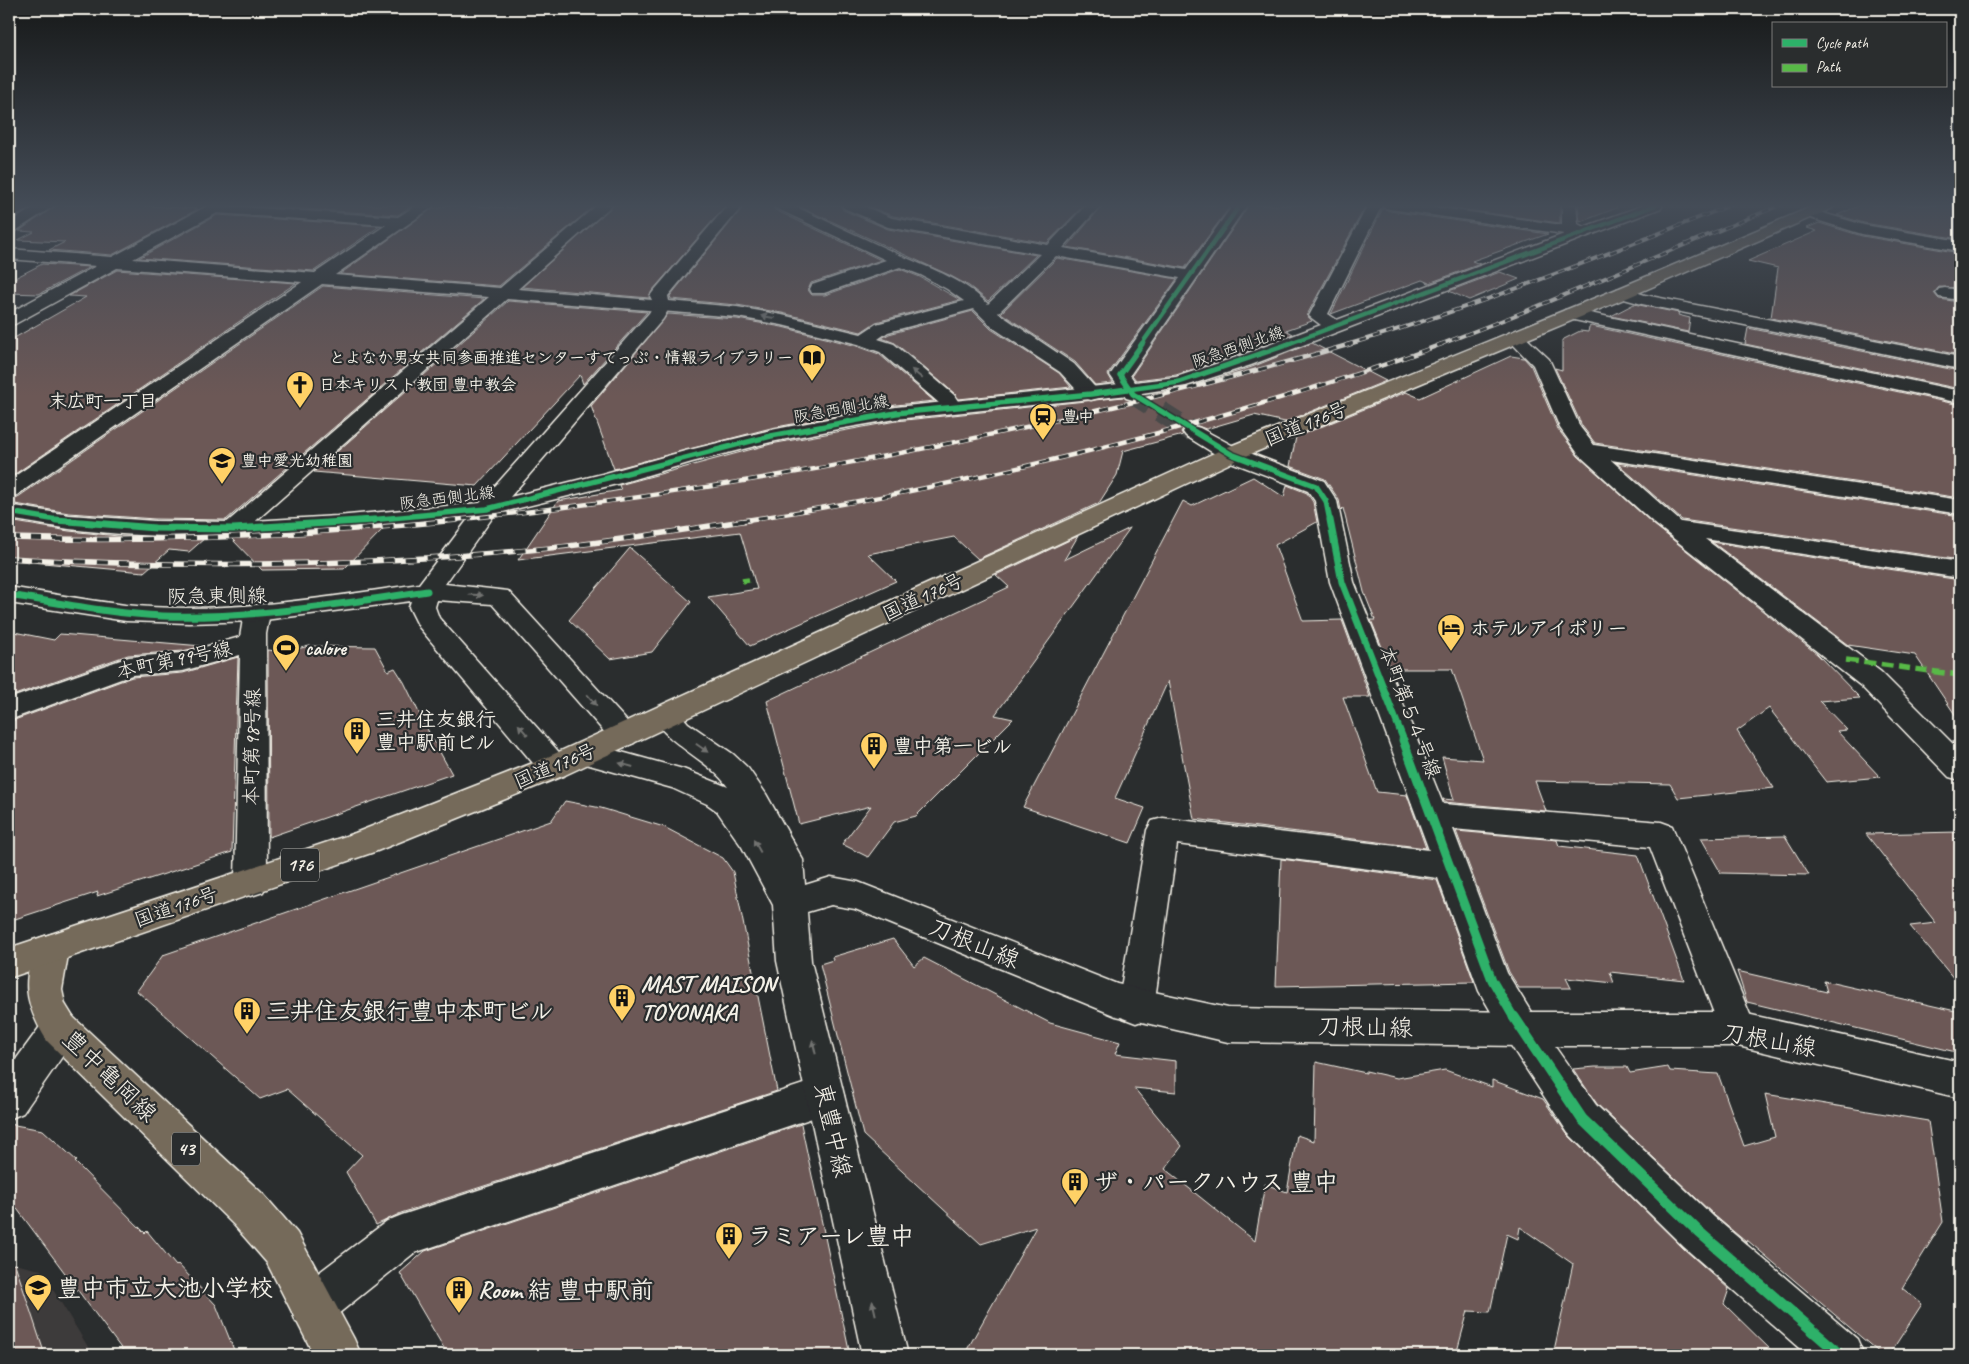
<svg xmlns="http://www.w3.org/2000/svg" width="1969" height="1364" viewBox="0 0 1969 1364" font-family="Caveat,'Klee One',sans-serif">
  <rect width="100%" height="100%" fill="#2a2d2e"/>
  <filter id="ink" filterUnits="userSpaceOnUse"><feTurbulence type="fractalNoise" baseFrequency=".02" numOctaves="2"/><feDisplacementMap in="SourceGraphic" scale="10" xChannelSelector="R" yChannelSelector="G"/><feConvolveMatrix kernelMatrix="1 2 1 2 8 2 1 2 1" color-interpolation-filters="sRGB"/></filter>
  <g filter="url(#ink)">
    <path fill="#3e3a3a" d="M9 1263 41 1270 93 1355H9Z"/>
    <path fill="#6c5957" stroke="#f4f1e8" d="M9 205H35L9 221Z
      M57 205H134L198 209 112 255 49 250 65 242 18 240 34 232 19 231Z
      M240 205H382L411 206 398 215Z
      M447 205 515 208V205H595L499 286 340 274 433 208H441Z
      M614 205H726L652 291 649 298 522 287Z
      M745 205H772L775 210 881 260 811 283 808 290 812 295H825L900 269 920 277 960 300 876 322 861 332 782 313 737 305 671 299 670 296Z
      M796 205H840L843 210 888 229 1036 255 988 301 969 286 949 275Z
      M865 205H1084L1047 243 893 216Z
      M1103 205H1231L1185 268 1067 247Z
      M1249 205H1366L1307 315 1312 321 1286 330 1293 334 1236 355 1176 375 1136 380 1132 375Z
      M1430 205H1560V223Z
      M1578 205H1616L1617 208 1580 222Z
      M1861 205H1960V239L1864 223 1837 215Z
      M1383 208 1390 211 1548 234 1472 261 1480 264 1429 283 1422 280 1331 314Z
      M217 215 380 226 314 271 139 258Z
      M1819 223 1862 236 1960 253V288L1939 287 1934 293 1939 299 1960 302V355L1771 318 1778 268 1748 261 1817 231 1807 228Z
      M1057 258 1177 279 1108 374 1113 383 1095 385 1075 362 1001 313Z
      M42 264 90 267 39 294 9 293V281Z
      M117 270 296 283 9 478V341L86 297 69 296Z
      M1500 272 1519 279 1469 300 1449 291Z
      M323 286 484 299 226 520 155 519 69 513 9 503V499L18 497Z
      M508 301 647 312 583 384 580 375 477 486 314 472Z
      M1634 304 1679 313 1678 315 1690 318 1688 332 1611 316Z
      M973 311 991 329 1059 373 1071 387 959 399 955 394 895 343 882 338 889 334Z
      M668 314 737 319 782 327 857 346 879 354 934 401 896 405 771 428 614 469 591 406Z
      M1591 326 1960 405V498L1595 443 1582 426 1555 368 1562 370V340L1580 331 1588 332 1589 327Z
      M1748 328 1960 371V389L1745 344Z
      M1312 343 1386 381 1285 422 1254 415 1206 429 1192 424 1184 427 1181 432 1183 435 1123 451 1117 475 1099 503 978 559 954 537 868 554 896 581 750 646 708 597 757 589 740 532 518 560 558 501 621 490 619 485 771 444 896 421 1123 397 1134 402 1141 400 1143 395 1187 388 1252 367Z
      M1511 356 1524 358 1531 366 1558 429 1578 456 1653 524 1817 654 1860 698 1819 701 1847 730 1837 731 1880 777 1826 782 1769 708 1737 731 1774 788 1678 798 1670 784 1535 781 1546 811 1444 802 1443 799 1454 800 1442 757 1483 760 1452 669H1391L1371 620H1375L1364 592 1343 508 1341 510 1339 500 1325 479 1290 466 1296 437 1406 392 1420 398Z
      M1617 463 1960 516V560L1682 520Z
      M1253 477 1284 497 1287 485 1307 493 1313 502 1317 522 1275 545 1303 621 1342 620 1370 697H1343L1377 792 1407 795 1426 848 1194 819 1168 681 1115 798 1145 808 1130 843 1023 807 1183 501 1192 506Z
      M9 521 69 531 118 536 205 538 189 552 169 550 144 572 9 560Z
      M384 528 344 569 262 570 231 538Z
      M1130 528 995 715 1013 719 916 816 894 822 868 857 842 844 871 806 799 824 767 701 1009 587 996 575 1078 536 1064 560Z
      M1712 542 1960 580V722L1915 655 1848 645Z
      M630 548 691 602 652 652 610 659 569 620Z
      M9 631 54 640 60 634 202 646 183 651 128 655 9 697Z
      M296 646 297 649 309 646 375 647 388 671 395 668 404 682 425 725 452 774 269 837 268 650 276 651Z
      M238 657 232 852 97 896 98 892 9 921V722L132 677 183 673Z
      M565 801 601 808 664 827 723 858 733 872 777 1091 401 1213 376 1225 346 1172 362 1155 287 1089 260 1099 137 991 163 955 551 821Z
      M1456 831 1557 840 1559 846 1638 855 1684 980 1610 972 1614 983 1566 978 1571 988H1519L1509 972Z
      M1960 832V986L1910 926 1936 923 1866 834Z
      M1785 836 1809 875 1721 873 1701 838Z
      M1281 859 1437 880 1474 982 1276 986Z
      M893 939 914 966 924 958 1050 1023 1120 1042 1115 1054 1176 1061V1092L1134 1088 1182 1146 1165 1169 1255 1241 1265 1184 1287 1192 1297 1135 1314 1141 1316 1062 1366 1073V1071L1397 1078 1445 1070 1492 1087V1080L1543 1099 1567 1134 1683 1248 1729 1289 1724 1304 1776 1355H1553L1573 1264 1520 1227 1518 1239 1507 1234 1490 1312 1468 1311 1456 1355H964L1036 1227 981 1244 863 1135 820 964 833 960 832 957Z
      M1737 971 1827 992 1824 981 1960 1012V1053L1747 1002Z
      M1595 1067H1627L1630 1073 1668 1067 1670 1071 1718 1074 1744 1146 1775 1137 1765 1094 1928 1121 1943 1222 1902 1288 1922 1304 1889 1355H1882L1747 1240 1746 1242 1715 1216 1597 1104 1573 1069Z
      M9 1124 43 1130 77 1161 75 1162 145 1233 147 1231 176 1266 178 1264 216 1305 236 1355H126L9 1198Z
      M801 1124 850 1355H448L400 1273 425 1251Z
      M15 1264 45 1355H9V1265Z"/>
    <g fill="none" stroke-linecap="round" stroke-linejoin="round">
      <path stroke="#484a4a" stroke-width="21" stroke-dasharray="21 11" stroke-linecap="butt" d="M1133 394 1193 432"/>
      <defs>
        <path id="street" d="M38 205H55L14 232 9 234V223Z
          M209 205 398 217 417 205H433L431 208 335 275 500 288 597 205H612L518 289 652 300 650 296 653 292 728 205H743L668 296 669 301 737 307 782 315 861 334 876 324 964 301 947 289 921 275 900 267 824 293H812L810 289 812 285 886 260 776 208 774 205H792C829 222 866 240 904 257 936 271 962 279 988 304L1040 254 888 227 844 208 842 205H861L892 218 1048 245 1086 205H1101L1063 248 1186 270 1233 205H1247L1130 375 1135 382 1176 377 1237 357 1321 325 1309 316 1368 205H1382L1328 314 1337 320 1564 234 1390 209 1385 208 1383 205H1419L1562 225V205H1576L1578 224 1584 227 1644 205H1663L1661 208 1251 365 1186 386 1142 393 1140 398 1133 400 1126 398 1110 375 1180 278 1056 256 998 313 1074 364 1101 394 1098 398 1091 400 1084 398 1060 372 992 327 974 309 888 332 878 339 894 344 954 395 962 407 959 411 952 413 945 411 939 403 880 352 858 344 782 325 737 317 507 299 241 534 233 536 225 534 221 529 225 524 489 297 322 284 17 495 9 497V480L302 282 117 268 15 324 9 325V313L96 266 9 259V249L112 257ZM217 213 386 225 315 273 133 259Z
          M1809 209 1864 225 1960 241V251L1862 234 1804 216 1802 213 1804 210Z
          M1623 288 1645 295 1960 357V369L1642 304 1617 297 1614 293 1617 289Z
          M1945 288 1960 290V300L1939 297 1936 293 1939 289Z
          M1571 309 1960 391V403L1565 318 1562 314 1565 310Z
          M1515 332 1521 333 1549 359 1580 427 1594 445 1960 500V514L1611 460 1681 522 1960 562V578L1705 539 1881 672 1960 751V780L1949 777 1861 686 1654 523 1579 455 1560 428 1533 365 1506 337 1509 333Z
          M1193 426 1200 428 1239 449 1324 481 1337 501 1354 582 1443 804 1661 822 1672 826 1756 1029 1751 1041 1738 1046 1725 1041 1720 1029 1650 847 1453 829 1507 973 1534 1017 1596 1105 1714 1217 1857 1339 1864 1355H1807L1684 1247 1568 1133 1508 1041 1479 991 1438 878 1177 844 1154 1006 1149 1018 1136 1023 1123 1018 1118 1006 1147 830 1152 821 1163 818 1429 850 1330 582 1315 501 1308 491 1223 459 1186 436 1183 432 1186 428Z
          M257 605 266 607 270 613 266 634 267 882 263 892 251 896 239 892 235 882 240 655 183 671 132 675 9 720V699L129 657 183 653 240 637 244 613 248 607Z
          M60 1012 73 1017 78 1029 73 1041 23 1113 9 1119V1069L47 1017Z
          M825 1077 839 1083 844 1096 839 1109 414 1253 328 1322 312 1328 296 1322 290 1306 296 1290 387 1221 402 1215Z"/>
        <path id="secondary" d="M662 300 668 301 671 305 663 319 510 497 602 474 685 451 771 430 838 417 896 407 1129 383 1136 385 1139 389 1136 393 1129 395 896 419 838 429 771 442 692 462 617 484 495 514 445 584 508 591 634 729 638 736 634 743 624 747 614 743 492 604 437 600 435 607 439 618 565 759 569 767 565 775 554 778 543 775 419 627 409 607 411 601 257 621 189 623 126 621 9 603V587C48 593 86 600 125 605 223 615 323 598 419 584L469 518C337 532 201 545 69 529 49 526 29 522 9 519V505L69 515 155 521 233 522 337 516 480 503 649 313 656 301Z
          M666 706 676 709 688 723 733 754 748 768 766 794 803 860 805 885 831 877 858 882 1117 984 1228 1008 1521 1012H1738L1960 1062V1098L1738 1046H1521L1228 1042 1116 1016 855 909 831 905 807 912 811 961 908 1355H862L777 961 773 905 742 847 717 811 707 804 672 788 575 761 570 753 575 745 585 742 683 769 728 787C707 758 670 747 652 716L656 709Z"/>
        <path id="primary" d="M52 934 64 938 69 949 62 990 65 1004 73 1017 264 1195 297 1233 354 1339 361 1355H314L267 1263 234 1225 47 1041C24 1003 20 979 40 938Z"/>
        <path id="highway" d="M1816 205H1835L1833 208 1629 297 1239 459 565 775 377 851 9 978V948L355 833 543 759 1223 449 1617 289Z"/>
      </defs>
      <use href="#street" stroke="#f4f1e8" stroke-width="3"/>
      <use href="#secondary" stroke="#f4f1e8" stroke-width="3"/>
      <use href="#primary" stroke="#f4f1e8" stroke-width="3"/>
      <use href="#highway" stroke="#f4f1e8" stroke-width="3"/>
      <use href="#street" fill="#2a2d2e" fill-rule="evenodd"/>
      <use href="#secondary" fill="#2a2d2e" fill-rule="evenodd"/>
      <use href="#primary" fill="#746a5a" fill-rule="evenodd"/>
      <use href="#highway" fill="#746a5a" fill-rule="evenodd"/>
      <defs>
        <path id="rail-far2" d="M1346 345C1478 307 1604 255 1731 205
          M1439 345 1526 311 1780 205"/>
        <path id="rail-far1" d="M445 521C751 489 1055 430 1351 344
          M740 521C881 500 1020 470 1158 433 1253 407 1349 379 1442 344"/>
        <path id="rail" d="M9 538C159 543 308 535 457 520
          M9 558C189 569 370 566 550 548 616 541 683 530 749 520"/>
      </defs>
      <use href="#rail-far2" stroke="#f4f1e8" stroke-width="4"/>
      <use href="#rail-far1" stroke="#f4f1e8" stroke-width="4.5"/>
      <use href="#rail" stroke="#f4f1e8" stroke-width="5.5"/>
      <use href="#rail-far2" stroke="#2a2d2e" stroke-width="2.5" stroke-dasharray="7" stroke-linecap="butt"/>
      <use href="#rail-far1" stroke="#2a2d2e" stroke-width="3" stroke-dasharray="9" stroke-linecap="butt"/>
      <use href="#rail" stroke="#2a2d2e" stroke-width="4" stroke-dasharray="11" stroke-linecap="butt"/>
      <path stroke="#58b947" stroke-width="5.5" stroke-dasharray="12 5.5" stroke-linecap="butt" d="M742 581 749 580
        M1846 660 1960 675"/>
      <defs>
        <path id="cycleway-far4" d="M1141 345 1240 205
          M1285 345 1656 205"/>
        <path id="cycleway-far3" d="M1142 344 1120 375 1133 394 1231 454 1316 486 1326 501 1330 521
          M9 512 63 521
          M359 521 487 509 771 436 896 413 1091 394 1179 382 1289 344"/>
        <path id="cycleway-far2" d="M56 520 155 528 233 529 374 520
          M1330 520 1342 582 1404 741
          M9 595C60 603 111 614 163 616 252 619 340 604 427 591"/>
        <path id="cycleway-far1" d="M1403 740 1492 980 1514 1018"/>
        <path id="cycleway" d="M1514 1017 1582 1119 1699 1232 1841 1355"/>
      </defs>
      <use href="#cycleway-far4" stroke="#2a2d2e" stroke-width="6"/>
      <use href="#cycleway-far3" stroke="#2a2d2e" stroke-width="8"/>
      <use href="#cycleway-far2" stroke="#2a2d2e" stroke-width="10"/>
      <use href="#cycleway-far1" stroke="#2a2d2e" stroke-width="12"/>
      <use href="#cycleway" stroke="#2a2d2e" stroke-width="14"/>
      <use href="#cycleway-far4" stroke="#2db169" stroke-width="4.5"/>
      <use href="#cycleway-far3" stroke="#2db169" stroke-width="5.5"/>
      <use href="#cycleway-far2" stroke="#2db169" stroke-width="7"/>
      <use href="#cycleway-far1" stroke="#2db169" stroke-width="9"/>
      <use href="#cycleway" stroke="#2db169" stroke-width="11"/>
    </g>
    <defs><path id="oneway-solid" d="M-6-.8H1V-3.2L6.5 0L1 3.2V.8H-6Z" transform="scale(1.25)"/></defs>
    <g fill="#71726f">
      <use href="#oneway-solid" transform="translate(768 317) rotate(-170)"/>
      <use href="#oneway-solid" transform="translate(917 374) rotate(-140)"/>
      <use href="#oneway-solid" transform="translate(476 595) rotate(4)"/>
      <use href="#oneway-solid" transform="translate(592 700) rotate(49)"/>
      <use href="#oneway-solid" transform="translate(523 730) rotate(-131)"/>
      <use href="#oneway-solid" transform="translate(702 748) rotate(35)"/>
      <use href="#oneway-solid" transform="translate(626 765) rotate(-164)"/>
      <use href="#oneway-solid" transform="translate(757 846) rotate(-119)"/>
      <use href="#oneway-solid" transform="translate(814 1047) rotate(-103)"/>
      <use href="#oneway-solid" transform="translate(874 1308) rotate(-103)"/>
    </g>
  </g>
  <linearGradient id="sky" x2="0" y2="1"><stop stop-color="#171919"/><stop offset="0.52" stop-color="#444c57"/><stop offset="1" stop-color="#444c57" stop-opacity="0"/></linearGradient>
  <rect width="1969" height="396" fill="url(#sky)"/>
  <defs>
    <symbol id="library-pin" viewBox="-11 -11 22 30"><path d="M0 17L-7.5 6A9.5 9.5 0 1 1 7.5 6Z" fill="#ffd166" stroke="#2a2d2e"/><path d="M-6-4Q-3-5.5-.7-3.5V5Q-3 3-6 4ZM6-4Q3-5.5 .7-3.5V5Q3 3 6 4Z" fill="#111"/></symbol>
    <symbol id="church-pin" viewBox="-11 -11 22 30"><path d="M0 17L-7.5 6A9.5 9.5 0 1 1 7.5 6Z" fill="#ffd166" stroke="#2a2d2e"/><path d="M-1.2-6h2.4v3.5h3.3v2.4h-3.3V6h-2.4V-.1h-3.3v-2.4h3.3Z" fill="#111"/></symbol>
    <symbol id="station-pin" viewBox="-11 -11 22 30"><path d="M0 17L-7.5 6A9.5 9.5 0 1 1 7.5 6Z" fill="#ffd166" stroke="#2a2d2e"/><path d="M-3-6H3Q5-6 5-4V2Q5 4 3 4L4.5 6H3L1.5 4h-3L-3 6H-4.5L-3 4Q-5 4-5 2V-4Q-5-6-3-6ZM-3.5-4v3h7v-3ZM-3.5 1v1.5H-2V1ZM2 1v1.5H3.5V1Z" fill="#111"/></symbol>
    <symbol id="school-pin" viewBox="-11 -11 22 30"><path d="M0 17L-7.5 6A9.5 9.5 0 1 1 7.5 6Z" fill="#ffd166" stroke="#2a2d2e"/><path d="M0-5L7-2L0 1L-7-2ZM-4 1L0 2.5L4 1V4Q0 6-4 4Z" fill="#111"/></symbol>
    <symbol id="hotel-pin" viewBox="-11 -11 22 30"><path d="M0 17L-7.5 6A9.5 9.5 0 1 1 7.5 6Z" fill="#ffd166" stroke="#2a2d2e"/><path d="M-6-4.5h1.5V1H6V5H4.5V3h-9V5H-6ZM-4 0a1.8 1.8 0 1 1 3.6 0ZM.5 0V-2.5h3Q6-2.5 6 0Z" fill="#111"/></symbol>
    <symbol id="stadium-pin" viewBox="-11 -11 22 30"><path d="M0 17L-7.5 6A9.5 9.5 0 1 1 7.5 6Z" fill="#ffd166" stroke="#2a2d2e"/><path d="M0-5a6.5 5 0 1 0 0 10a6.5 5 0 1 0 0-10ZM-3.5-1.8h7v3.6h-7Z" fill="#111"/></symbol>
    <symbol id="building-pin" viewBox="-11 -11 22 30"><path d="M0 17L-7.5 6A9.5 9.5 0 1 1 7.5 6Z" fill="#ffd166" stroke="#2a2d2e"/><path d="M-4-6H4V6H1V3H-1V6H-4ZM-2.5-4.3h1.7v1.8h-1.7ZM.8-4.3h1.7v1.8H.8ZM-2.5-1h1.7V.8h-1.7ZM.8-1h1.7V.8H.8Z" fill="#111"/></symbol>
  </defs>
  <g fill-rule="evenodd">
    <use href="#library-pin" x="796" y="342" width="32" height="43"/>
    <use href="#church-pin" x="284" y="369" width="32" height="43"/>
    <use href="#station-pin" x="1027" y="401" width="32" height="43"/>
    <use href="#school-pin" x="206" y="445" width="32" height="43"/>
    <use href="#hotel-pin" x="1435" y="612" width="32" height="43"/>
    <use href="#stadium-pin" x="270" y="632" width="32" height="43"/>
    <use href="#building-pin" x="341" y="715" width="32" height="43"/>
    <use href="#building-pin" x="858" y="730" width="32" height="43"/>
    <use href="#building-pin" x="606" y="982" width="32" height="43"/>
    <use href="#building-pin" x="231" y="995" width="32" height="43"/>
    <use href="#building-pin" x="1059" y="1166" width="32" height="43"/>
    <use href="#building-pin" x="713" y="1220" width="32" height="43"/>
    <use href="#school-pin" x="22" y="1272" width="32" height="43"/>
    <use href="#building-pin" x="443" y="1274" width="32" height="43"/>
  </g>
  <g text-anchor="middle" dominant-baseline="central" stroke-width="4.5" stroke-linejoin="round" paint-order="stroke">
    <g font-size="16" fill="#f4f1e8" stroke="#2a2d2e">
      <text transform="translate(1238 347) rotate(-19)">阪急西側北線</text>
      <text transform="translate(841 409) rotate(-10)">阪急西側北線</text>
      <text transform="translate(447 498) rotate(-7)">阪急西側北線</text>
    </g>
    <g font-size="16" font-weight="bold" fill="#f4f1e8" stroke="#2a2d2e" text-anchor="start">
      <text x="793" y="358" text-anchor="end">とよなか男女共同参画推進センターすてっぷ・情報ライブラリー</text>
      <text x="319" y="385">日本キリスト教団 豊中教会</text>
      <text x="1062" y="417">豊中</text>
      <text x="241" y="461">豊中愛光幼稚園</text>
    </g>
    <g font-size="18" font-weight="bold" fill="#f4f1e8" stroke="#2a2d2e">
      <text x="103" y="401">末広町一丁目</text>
    </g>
    <g fill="#2a2d2e" stroke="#b7b6b0" stroke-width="1">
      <rect x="281" y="848.5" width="38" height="33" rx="4"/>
      <rect x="172" y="1132.5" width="28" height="33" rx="4"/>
    </g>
    <g font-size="19" font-weight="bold" fill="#f4f1e8">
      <text x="300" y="865">176</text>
      <text x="186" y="1149">43</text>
    </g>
    <g font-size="20" fill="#f4f1e8" stroke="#2a2d2e">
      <text transform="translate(1306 424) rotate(-22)">国道176号</text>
      <text transform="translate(217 596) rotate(-1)">阪急東側線</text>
      <text transform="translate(923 597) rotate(-25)">国道176号</text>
      <text transform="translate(174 660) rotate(-12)">本町第99号線</text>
      <text transform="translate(1410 712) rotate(69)">本町第５４号線</text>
      <text transform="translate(252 747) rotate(-89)">本町第98号線</text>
      <text transform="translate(555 766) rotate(-23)">国道176号</text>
      <text transform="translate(176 907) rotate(-19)">国道176号</text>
    </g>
    <g font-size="20" font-weight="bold" fill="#f4f1e8" stroke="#2a2d2e" text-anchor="start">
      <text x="1470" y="628">ホテルアイボリー</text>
      <text x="305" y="648">calore</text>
      <text x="376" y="719">三井住友銀行<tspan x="376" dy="23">豊中駅前ビル</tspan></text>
      <text x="893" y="746">豊中第一ビル</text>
    </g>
    <g font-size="24" fill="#f4f1e8" stroke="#2a2d2e">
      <text transform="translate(974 943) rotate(22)">刀根山線</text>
      <text transform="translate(1365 1027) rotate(1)">刀根山線</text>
      <text transform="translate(1769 1040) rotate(10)">刀根山線</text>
      <text transform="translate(110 1076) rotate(44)">豊中亀岡線</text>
      <text transform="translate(833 1130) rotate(77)">東豊中線</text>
    </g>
    <g font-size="24" font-weight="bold" fill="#f4f1e8" stroke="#2a2d2e" text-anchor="start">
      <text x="641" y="984">MAST MAISON<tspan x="641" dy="28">TOYONAKA</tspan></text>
      <text x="266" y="1011">三井住友銀行豊中本町ビル</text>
      <text x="1094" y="1182">ザ・パークハウス 豊中</text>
      <text x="748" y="1236">ラミアーレ豊中</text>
      <text x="57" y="1288">豊中市立大池小学校</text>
      <text x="478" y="1290">Room 結 豊中駅前</text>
    </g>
  </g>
  <rect width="1969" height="1364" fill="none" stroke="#2a2d2e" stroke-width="30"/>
  <rect x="15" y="15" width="1939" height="1334" fill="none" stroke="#f4f1e8" stroke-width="2" filter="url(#ink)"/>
  <rect x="1772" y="22" width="175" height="65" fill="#2a2d2e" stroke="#7b7b78"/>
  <rect x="1782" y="39" width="25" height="8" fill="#2db169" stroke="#7b7b78"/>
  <text x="1816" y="48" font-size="15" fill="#f4f1e8">Cycle path</text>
  <rect x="1782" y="64" width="25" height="8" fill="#58b947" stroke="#7b7b78"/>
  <text x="1816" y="72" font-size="15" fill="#f4f1e8">Path</text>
</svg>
